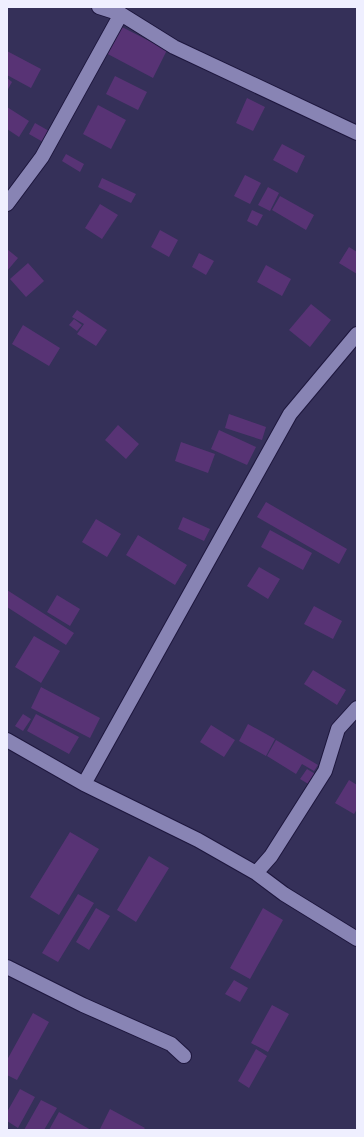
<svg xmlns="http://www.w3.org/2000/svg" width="364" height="1137" viewBox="0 0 364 1137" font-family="'Source Serif 4',serif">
  <rect width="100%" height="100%" fill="#353059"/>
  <path fill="#583375" d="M118 25 167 50 153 78 104 52Z
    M7 51 41 69 31 88 7 75Z
    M115 76 147 92 138 110 106 94Z
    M7 78 12 82 7 91Z
    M247 98 265 107 253 131 236 123Z
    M98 105 126 120 111 149 83 134Z
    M7 107 29 121 19 137 7 129Z
    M35 123 49 131 43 142 29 134Z
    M282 144 305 156 297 173 273 160Z
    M66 154 84 164 80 172 62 161Z
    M245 175 261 183 250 204 234 196Z
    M102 178 136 194 131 203 98 187Z
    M268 187 279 193 270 211 258 205Z
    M280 196 314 215 306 230 272 210Z
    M100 204 118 215 102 239 85 228Z
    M252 210 263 215 257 226 247 221Z
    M160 230 178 240 169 257 151 247Z
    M349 247 357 252V274L339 263Z
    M7 249 18 258 7 271Z
    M199 253 214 261 206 275 192 267Z
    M28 263 44 281 26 297 10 279Z
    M266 265 291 279 282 296 257 282Z
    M311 304 331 320 310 347 289 330Z
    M77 310 107 330 96 346 77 334 84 324 72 317Z
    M74 319 82 325 77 331 69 325Z
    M23 325 60 348 49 366 12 344Z
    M229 414 266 427 262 440 225 428Z
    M118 425 139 444 126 459 105 440Z
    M219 430 256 447 247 465 211 449Z
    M181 442 215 454 208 473 175 461Z
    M266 502 347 549 339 564 257 517Z
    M183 517 210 529 204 541 178 529Z
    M96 519 121 534 107 557 82 542Z
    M270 530 312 553 303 570 261 547Z
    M138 535 187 565 175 585 126 555Z
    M259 567 280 579 268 599 247 586Z
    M7 590 74 633 66 645 7 607Z
    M57 595 80 609 70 626 47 612Z
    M314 606 342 621 333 639 304 624Z
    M34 636 60 651 41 683 15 667Z
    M313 670 346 690 337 705 304 684Z
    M41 687 100 718 90 738 31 708Z
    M23 714 31 719 23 731 15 726Z
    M36 714 79 737 69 754 27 731Z
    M248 724 275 739 266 756 239 741Z
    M211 725 235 740 224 757 200 742Z
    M276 740 318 765 314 771 302 764 296 774 267 756Z
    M307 769 317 775 310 785 300 779Z
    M349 780 357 785V809L354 814 335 803Z
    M70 832 99 849 59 915 30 897Z
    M149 856 169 868 136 922 117 910Z
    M78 894 94 903 58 962 42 953Z
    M96 908 110 916 89 950 76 942Z
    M263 908 283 920 250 979 230 968Z
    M234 980 248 988 240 1002 225 994Z
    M272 1005 289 1014 268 1052 251 1043Z
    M33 1013 49 1022 17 1080 7 1075V1060Z
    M256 1049 267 1056 249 1088 238 1081Z
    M20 1089 35 1097 18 1128 7 1121V1112Z
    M41 1100 57 1108 44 1130H24Z
    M110 1109 145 1128 143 1130 100 1129Z
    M59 1112 91 1130H49Z"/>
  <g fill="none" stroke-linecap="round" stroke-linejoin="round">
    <defs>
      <path id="street" d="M99 7 121 14 174 47 357 133
        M7 204 42 157 121 14
        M7 740 84 784 198 840 256 873 284 894 357 939
        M84 784 290 414 357 334
        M256 873 271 856 325 771 338 729 357 708
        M7 967 83 1005 171 1044 184 1056"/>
    </defs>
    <use href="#street" stroke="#1d163d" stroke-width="16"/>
    <use href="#street" stroke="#8884b4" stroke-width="14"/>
  </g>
  <rect width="364" height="1137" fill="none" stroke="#efefff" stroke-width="16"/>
</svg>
